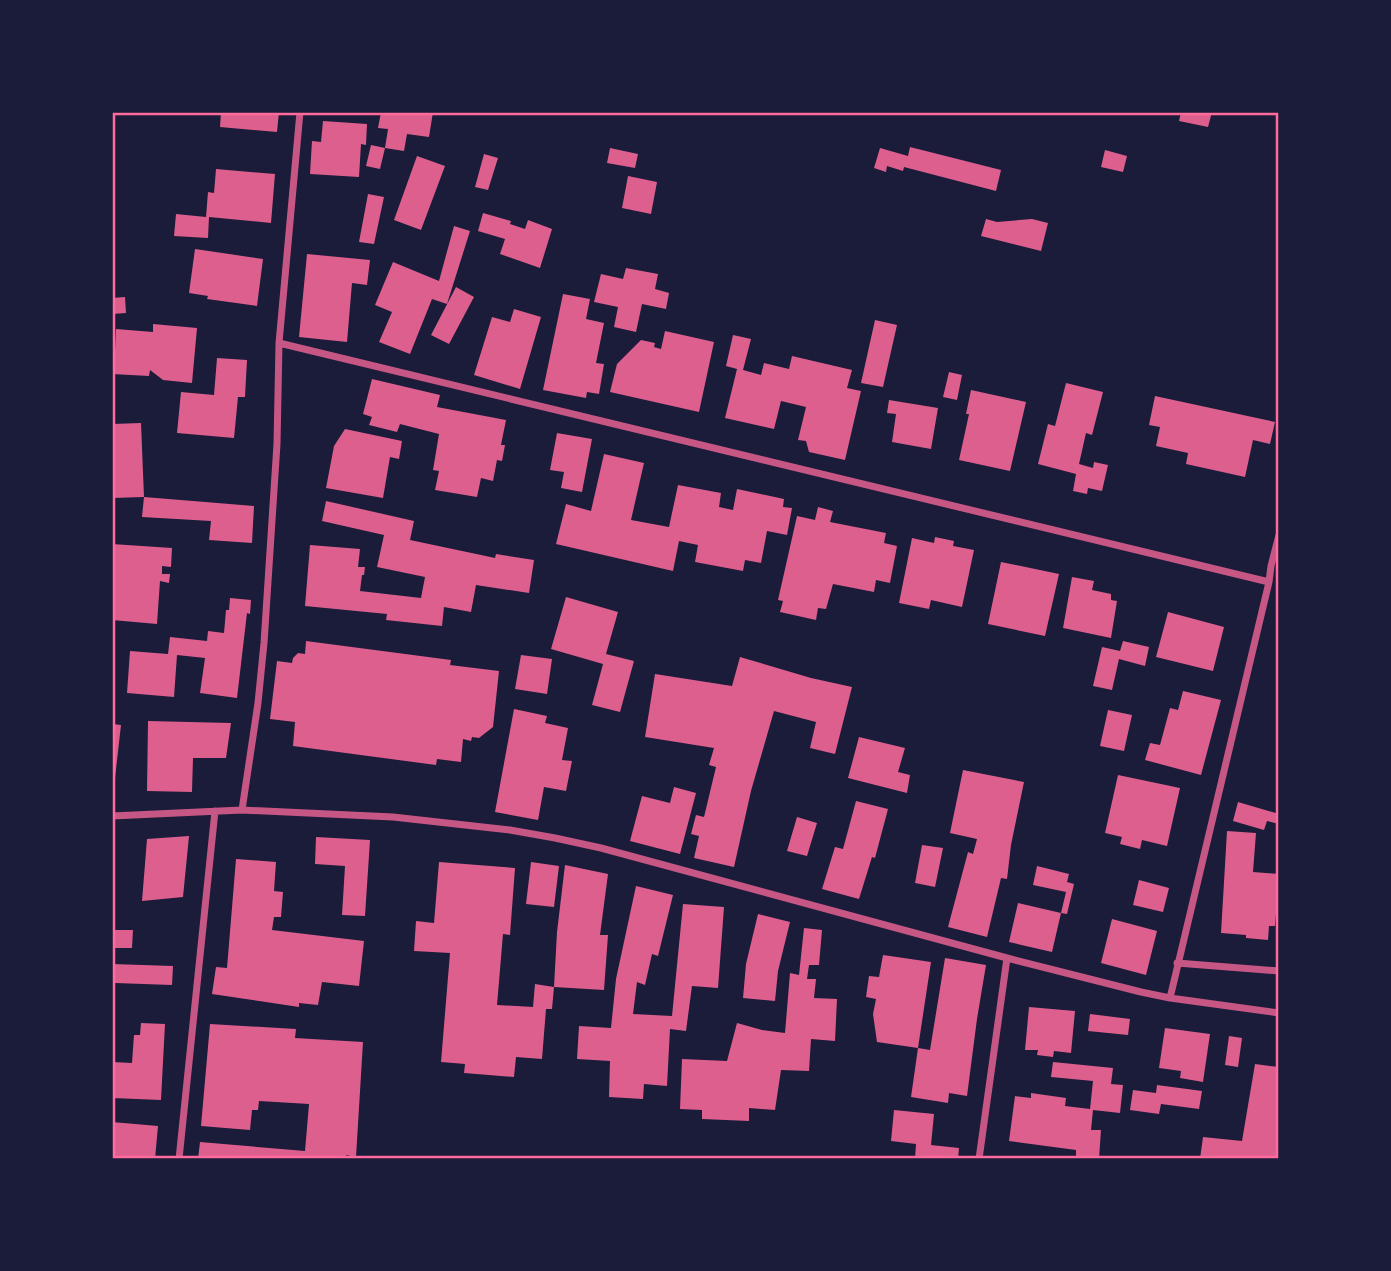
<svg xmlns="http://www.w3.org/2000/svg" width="1391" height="1271" viewBox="0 0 1391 1271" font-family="Karla,sans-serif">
  <rect width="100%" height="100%" fill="#1b1b3a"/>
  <path fill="#dd5f8e" d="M221 112H279L277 132 220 127Z
    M381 112H433L429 137 407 134 404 151 385 148 380 169 366 166 371 145 385 148 388 129 378 128Z
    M1181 112H1212L1208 127 1179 121Z
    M323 121 367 124 366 145 361 144 359 177 310 174 312 141 321 142Z
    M910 147 1001 170 996 191 904 167 903 171 887 166 886 172 874 168 880 148 908 156Z
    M610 148 638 154 635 168 607 163Z
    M1105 150 1127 156 1123 172 1101 167Z
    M484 154 498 158 488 190 475 187Z
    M417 156 445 166 421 230 394 220Z
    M216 169 275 174 271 223 209 217 208 238 174 236 176 214 206 217 208 192 214 193Z
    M628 176 657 182 651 214 622 208Z
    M368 194 384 197 374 244 359 242Z
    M483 213 511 221 510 224 525 229 528 220 552 229 540 268 500 254 505 239 478 231Z
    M986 219 997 222 1032 219 1048 223 1041 251 981 236Z
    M454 226 470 231 447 304 432 299 410 354 379 342 392 312 375 305 393 262 439 281Z
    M195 249 263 259 257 306 207 299 208 296 189 293Z
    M307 254 370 260 367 285 352 283 347 342 299 337Z
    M626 268 658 274 655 289 669 293 666 309 642 304 636 332 614 327 618 307 594 302 601 274 623 279Z
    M456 287 474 297 449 344 431 335Z
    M563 294 590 299 586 319 604 323 596 363 604 364 599 394 587 392 586 398 543 390Z
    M125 297 126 313 112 314V298Z
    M514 309 541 317 520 389 474 375 492 317 510 322Z
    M875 320 897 325 883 387 861 383Z
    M153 324 197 328 192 383 163 380 150 370 149 376 112 374V351H115L116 329 153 332Z
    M665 331 714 342 699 412 610 392 617 364 641 340 655 343 654 347 661 349Z
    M733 335 751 339 743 370 761 375 764 363 789 369 792 356 852 370 847 388 861 391 845 460 809 452 806 441 798 440 806 407 781 401 774 429 725 418 737 369 726 366Z
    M217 358 247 360 245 397H238L234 438 177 433 181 392 214 395Z
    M949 372 962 375 957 400 943 397Z
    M372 379 440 395 437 407 506 420 501 445H505L502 461 497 460 493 481 481 478 477 497 435 490 439 471 433 470 439 434 400 424 397 432 369 425 372 417 363 414Z
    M1066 383 1103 392 1092 435 1086 433 1079 464 1093 468 1094 462 1108 465 1102 491 1088 488 1087 494 1073 491 1076 474 1038 464 1048 424 1055 426Z
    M971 390 1026 402 1010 471 959 460 969 414H966Z
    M1155 396 1275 422 1270 444 1253 440 1245 477 1186 464 1188 453 1156 446 1160 427 1149 425Z
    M889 400 938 408 931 449 892 442 896 414 887 413Z
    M141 423 144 497 254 506 252 543 209 540 211 521 142 517 144 497 112 498V424Z
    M345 429 402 441 399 459 390 457 383 498 326 488 334 446Z
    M557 433 592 439 582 492 561 488 564 472 550 470Z
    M604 454 644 463 631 520 669 527 678 485 721 493 719 507 733 510 737 489 784 499 783 507 792 508 787 535 767 531 761 563 745 560 743 571 695 562 698 545 679 541 673 571 556 544 566 504 591 511Z
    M326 501 414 521 410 540 481 555 495 558 496 554 534 560 529 593 476 585 471 612 444 607 442 626 386 620 387 614 305 606 310 545 360 549 358 567H365L364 575H362L360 591 421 598 425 577 377 567 384 535 322 521Z
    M818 507 833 511 830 522 886 533 884 543 897 546 890 583 876 580 874 592 833 584 826 609 818 608 816 620 780 612 783 601 778 600 797 516 815 520Z
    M935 537 954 541 953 546 974 550 962 607 931 600 929 609 899 603 912 538 934 543Z
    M112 544 172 548 171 567 162 566V574H170L169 583 160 581 157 624 112 620Z
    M1001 562 1059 574 1045 636 988 624Z
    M1072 577 1094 581 1092 590 1111 594V600L1117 601 1111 638 1063 628Z
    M566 597 618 612 606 654 634 661 620 712 592 705 603 664 551 649Z
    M230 598 251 600 250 614 247 613 237 698 200 693 205 658 177 655 174 697 127 693 130 651 168 654 170 637 207 641 208 631 224 633 226 610H229Z
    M1168 612 1224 627 1213 671 1156 657Z
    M306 641 451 660 450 665 499 671 493 727 479 738 472 737 471 741 463 739 461 762 437 759 436 765 293 746 295 722 270 719 277 661 292 663 293 658 298 653 305 654Z
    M1123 641 1149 647 1145 666 1119 659 1112 690 1093 686 1102 647 1120 651Z
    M521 655 552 659 547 694 515 689Z
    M740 657 811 678 852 687 835 754 810 748 816 722 774 711 751 791 734 867 694 858 699 836 691 834 696 815 704 817 716 767 709 765 714 748 645 737 655 674 732 686Z
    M1183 691 1221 700 1201 775 1145 760 1150 743 1160 745 1170 708 1178 710Z
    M514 709 547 716 545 723 568 728 562 760 572 761 566 791 544 787 538 820 495 812Z
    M1108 710 1132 715 1124 751 1100 746Z
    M148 721 231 723 226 758H193L192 792 147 791Z
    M112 724 121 725 114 787H112Z
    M859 737 905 748 898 772 910 775 907 793 848 778Z
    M963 770 1024 782 1011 845 1007 879 1001 878 987 937 948 927 968 852 973 854 977 839 950 833Z
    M1118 775 1180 788 1167 846 1142 840 1140 849 1120 844 1122 837 1105 833Z
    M674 787 696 793 680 854 630 841 642 796 670 803Z
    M856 801 888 809 875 858 872 857 859 899 822 889 835 847 843 849Z
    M1238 802 1279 814V824L1267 821 1264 830 1233 821Z
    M797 817 817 823 807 856 787 851Z
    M1227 831 1256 833 1253 872 1279 874 1275 926H1269L1268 940 1246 938V935L1221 933Z
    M189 836 183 897 142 901 147 839Z
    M316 837 370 840 365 916 342 915 345 866 315 864Z
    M922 845 943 848 935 887 915 883Z
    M236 859 276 862 274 891 283 892 281 917H274L272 930 364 941 359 986 322 982 318 1005 299 1003V1007L212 994 216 967 227 968Z
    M439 862 515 868 510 935 503 934 497 1005 533 1007 535 984 554 987 552 1009H546L542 1059 516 1057 514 1077 464 1073 465 1064 441 1062 450 953 414 951 416 921 434 923Z
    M531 862 559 866 554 907 526 904Z
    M565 865 608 874 600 935H608L604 990 554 987 557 932Z
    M1037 866 1069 874 1067 882 1074 884 1067 914 1061 913 1052 952 1009 942 1018 903 1061 913 1066 892 1033 885Z
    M1139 880 1169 888 1163 912 1133 905Z
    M636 886 673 895 658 956 652 954 645 985 637 982 633 1014 672 1016 683 904 724 907 718 988 692 986 686 1031 670 1029 667 1086 644 1084 643 1099 609 1097 610 1061 577 1059 579 1026 611 1028 616 979Z
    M758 914 790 922 778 971 775 1001 743 998 746 964Z
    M1112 919 1157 931 1146 975 1101 963Z
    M804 928 822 930 819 965H809L807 979H816L814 998 837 999 835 1041 811 1039 809 1071 781 1070 775 1110 749 1108V1121L702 1119V1110L680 1109 682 1059 727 1061 737 1023 762 1030 785 1033 790 973 799 975Z
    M112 930H133L132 948H112Z
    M883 955 931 962 918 1048 877 1042 873 1014 876 999 866 997 869 976 879 977Z
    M945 958 986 965 977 1019 967 1096 949 1093 948 1103 911 1097 918 1048 930 1050Z
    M112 964 173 966 172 985 115 983 114 1006H112Z
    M1029 1007 1075 1011 1071 1053 1054 1051 1053 1057 1037 1055 1038 1050H1025Z
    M1090 1014 1130 1019 1128 1035 1088 1031Z
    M141 1023 165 1024 161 1100 112 1098V1062L132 1063 134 1035H140Z
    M210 1024 296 1029 295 1038 363 1042 356 1157 346 1155V1159H198L200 1142 305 1151 309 1104 259 1101 258 1110H252L250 1130 201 1126Z
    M1165 1028 1210 1034 1203 1082 1180 1078 1181 1071 1159 1068Z
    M1229 1036 1242 1038 1238 1067 1225 1065Z
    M1053 1062 1113 1068 1111 1084 1123 1085 1120 1113 1093 1110 1091 1130H1101L1099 1159H1076V1150L1009 1141 1015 1096 1031 1098V1093L1066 1098 1065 1106 1090 1109 1093 1081 1051 1077Z
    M1255 1064 1279 1067V1159H1200L1203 1137 1242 1141Z
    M1157 1085 1202 1091 1199 1109 1161 1104 1159 1114 1130 1110 1133 1090 1156 1093Z
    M894 1110 934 1114 931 1145 959 1148 958 1159H915L916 1144 891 1141Z
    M112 1122 158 1126 155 1159H112Z"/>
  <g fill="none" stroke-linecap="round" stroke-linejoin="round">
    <path stroke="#c65784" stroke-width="7" d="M279 343 1269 582
      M242 810 258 703 264 643 277 444 279 343 300 112
      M112 816 242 810 393 817 510 830 555 838 601 848 1007 958 1141 992 1170 998 1279 1013
      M1177 963 1279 971
      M1170 998 1269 582 1271 566 1279 535
      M179 1159 215 811
      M979 1159 1007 958"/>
  </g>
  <rect width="1391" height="1271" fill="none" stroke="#1b1b3a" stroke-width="228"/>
  <rect x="114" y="114" width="1163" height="1043" fill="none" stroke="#ff6b9d" stroke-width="2.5"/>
</svg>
